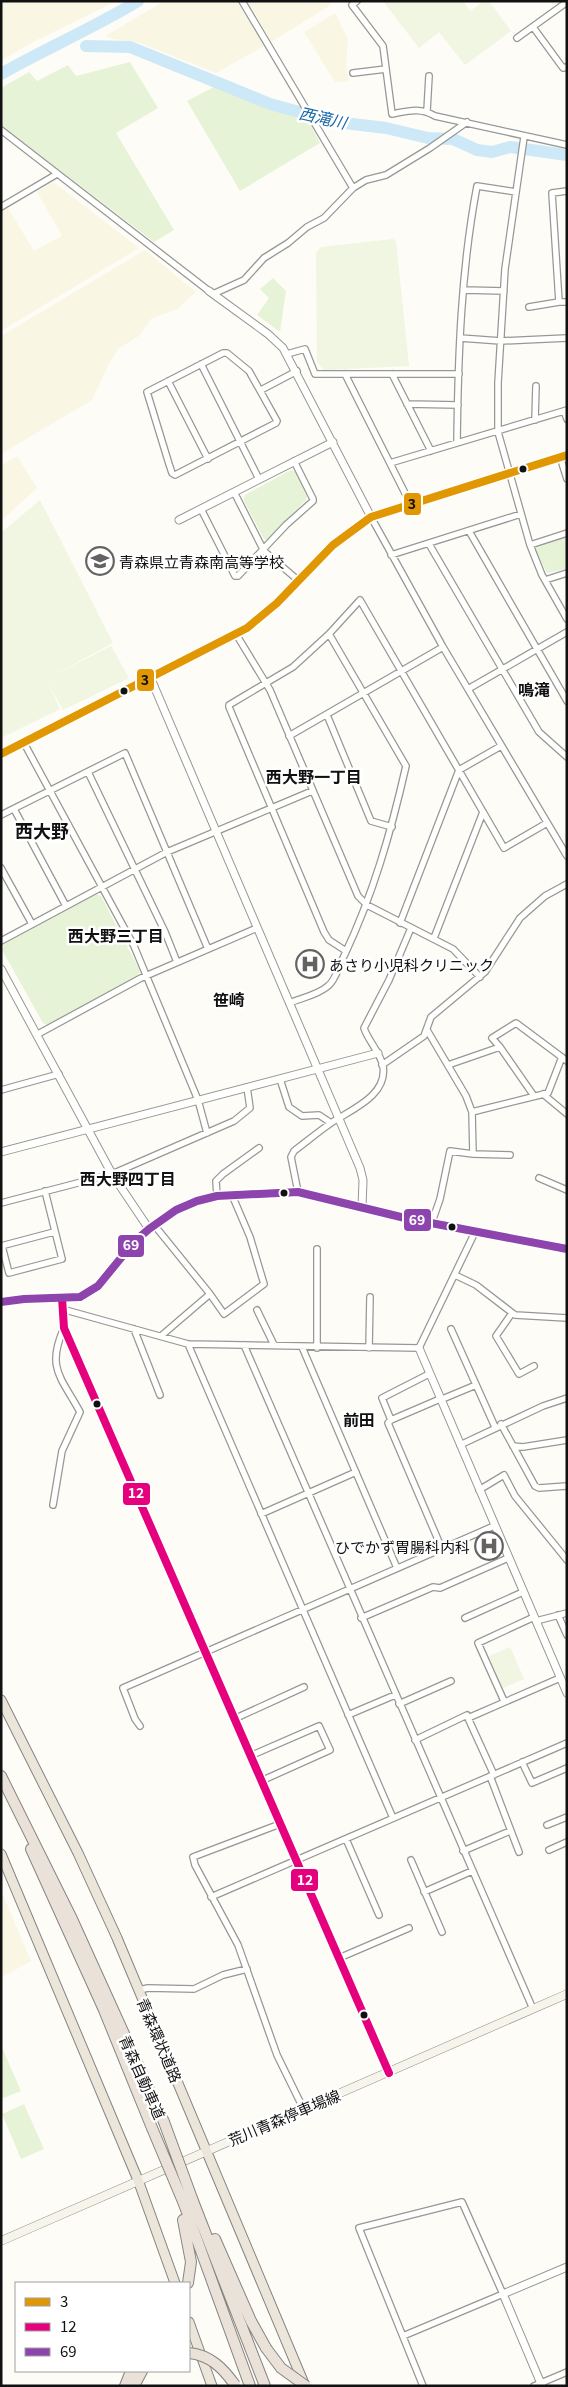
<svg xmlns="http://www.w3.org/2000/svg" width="568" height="2387" viewBox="0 0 568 2387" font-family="Georgia,'Noto Sans JP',serif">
  <rect width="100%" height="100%" fill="#fdfcf7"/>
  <path fill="#f9f7e4" d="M1 1H117L31 43 1 61Z
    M164 1H237L264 46 216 73 140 43 108 38 107 35Z
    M247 1H329L331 5 271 42Z
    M335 13 348 39 346 64 349 81 335 82 304 32Z
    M51 183 56 184 139 248 1 331V212L8 208 34 251 62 236 37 192Z
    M145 250 196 292 177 309 151 319 139 336 118 349 110 362 92 400 1 454V336Z
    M17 456 37 488 1 521V466Z
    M1 1890 31 1961 1 1978Z"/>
  <path fill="#e7f3d7" d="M130 62 158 108 116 133 174 230 154 242 1 125V88L29 72 37 81 68 65 76 76Z
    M214 87 272 110 308 120 320 143 240 191 187 101Z
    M273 278 286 291 280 332 257 315 269 298 260 289Z
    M291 470 296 472 307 496 306 500 268 540 264 539 243 499 245 495Z
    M567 537V569L547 573 535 549 537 546Z
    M96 894 101 896 140 971 137 976 47 1025 43 1023 2 950 4 944Z
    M1 2045 21 2091 1 2099Z
    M24 2104 44 2149 21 2159 2 2114Z"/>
  <path fill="#f0f6e1" d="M383 1H463L470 11 484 1H489L511 31 465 65 439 32 419 48Z
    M393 239 396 241 409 366 324 370 317 362 316 253 321 247Z
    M40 500 113 643 46 679 111 646 129 678 63 710 47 681 60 709 1 738V533Z
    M510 1647 524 1679 503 1688 489 1656Z"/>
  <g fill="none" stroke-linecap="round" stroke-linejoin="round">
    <path stroke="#cde8f7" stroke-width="12" d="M86 46 130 47 270 104 336 122 386 128 428 138 453 139 477 150 492 152 510 147 567 155
      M1 74C46 48 94 28 138 1"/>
    <defs>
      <path id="minor" d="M242 1 353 188
        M357 1 352 5 383 46 392 114C408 111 420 107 435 116L567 145
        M533 27 563 68 567 67
        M517 38 567 2
        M353 73 386 69
        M427 111 429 76
        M1 130 209 291
        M524 137 505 269 498 383V432L530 545 542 575 567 619
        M567 191 552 193 559 302H567
        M1 207 57 174
        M464 290 504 291
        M213 294 244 280 264 258 288 243 307 227 324 218 353 188 366 180 386 175 430 148 467 122
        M529 307 559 302
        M460 338 501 341 567 338
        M223 353H227L249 371 277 421 276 423 175 475 172 473 169 464 147 392Z
        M287 354 305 349 315 374H459
        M201 364 259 479
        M345 374 410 503
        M392 374 431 451
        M168 381 208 459
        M261 390 297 371
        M407 404 458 405
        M564 411 567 419
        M535 420 536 386
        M457 443C458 357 461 270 477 186L516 192
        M560 457 567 479
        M390 463 567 410
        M234 492 264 551 299 581
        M201 509 235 576H238L286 525 313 501V499L294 461
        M371 517 443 647 567 856
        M469 531 567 701
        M429 544 539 732 567 757
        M530 545 567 533
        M391 555 521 514
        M545 580 567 573
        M236 634 270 690 358 896 367 905 453 949 480 977
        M468 689 567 632
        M327 715 371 821 392 827
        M289 736 443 647
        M24 743 134 946 198 1100 207 1133
        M88 772 165 932 177 962
        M14 809 66 906
        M1 815 125 753 208 949
        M1 868 32 924
        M400 923 459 770 501 746
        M434 938 483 812
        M1 941 167 852 312 791
        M346 951 329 940 324 932 229 707V705L293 667 329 634 360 600 504 848 547 823
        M289 1003C301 998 318 995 328 986 336 980 339 965 344 956 373 895 391 832 406 766L329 634
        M427 1030 466 1096 472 1112 473 1154 450 1151 440 1199 432 1222
        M38 1034 141 978 257 928
        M500 1047 534 1096
        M382 1065 424 1036 431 1017 485 972 520 918 545 896 567 884
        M448 1065 500 1047 492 1038 516 1023 567 1061
        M280 1079 289 1107 302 1116 319 1115 331 1123
        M1 1090 59 1074
        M543 1094 567 1114
        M472 1112 548 1093 562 1057
        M473 1154 510 1155
        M539 1178 567 1190
        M298 1192 291 1157 294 1151C306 1142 318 1132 331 1123 350 1110 388 1096 383 1066 380 1052 367 1039 364 1028L389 980 411 928
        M217 1196 216 1181 223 1174 259 1148
        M1 1203 112 1174 234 1121 250 1108 247 1087
        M155 1226 210 1294 161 1336
        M1 1246 54 1232
        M2 1246 9 1273 62 1259 45 1191
        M317 1249V1348
        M455 1275 476 1285 515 1315 567 1318
        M210 1294 224 1314 264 1284 250 1237 232 1195
        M62 1298 64 1328 389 2073
        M1 1302 24 1299 80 1297 98 1286 134 1242 149 1229 176 1210 197 1201 217 1196 298 1192 405 1218 567 1249
        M62 1309 188 1344 419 1348 476 1230
        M257 1310 274 1345
        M512 1313 496 1336 519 1374 534 1366
        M134 1329 160 1395
        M451 1329 495 1427
        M188 1344 393 1818
        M244 1345 533 2009
        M302 1347 397 1568
        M369 1348 370 1297
        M440 1399 391 1420 388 1423 442 1549
        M440 1400 476 1385
        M391 1420 382 1398 429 1374
        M501 1424 535 1486 539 1488 567 1486
        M460 1445 543 1406 567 1398
        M513 1446 523 1447 567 1440
        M479 1490 504 1475 515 1496 567 1560
        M53 1505 62 1451 80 1412C61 1377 46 1368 64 1328
        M261 1514 356 1472
        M558 1615 567 1635
        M361 1618 433 1587 440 1588 508 1558
        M465 1618 523 1592
        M536 1621 567 1613
        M504 1701 478 1643 534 1617
        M399 1704 451 1681
        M348 1715 395 1695
        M468 1718 494 1775
        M234 1719 304 1687
        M140 1726 135 1719 123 1688 494 1526
        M415 1740 467 1715 468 1718 560 1678
        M250 1756 319 1726 330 1750 261 1781
        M522 1762 532 1783 567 1768
        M490 1776 519 1852
        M280 1824 193 1857 195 1865 238 1945 277 2055 303 2108
        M547 1825 567 1817
        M346 1839 379 1915
        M549 1850 567 1842
        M463 1851 510 1831
        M411 1860 442 1932
        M424 1892 472 1871
        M211 1897 567 1743
        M339 1958 409 1928
        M139 1990 148 1988 194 1989 223 1975 247 1969
        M403 2336 503 2294 462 2202 359 2228 423 2386
        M534 2386 567 2372"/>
      <path id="tertiary" d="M209 291 268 334 283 348 371 517
        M179 520 333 442
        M151 679 360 1168 363 1180 362 1208
        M1 754 247 628 277 603 333 545 371 517 567 455
        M1 969 112 1174 149 1229
        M1 1152 378 1053
        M419 1348 567 1693
        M542 2386 503 2294 567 2267"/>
      <path id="secondary" d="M1 2241 567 1994"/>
      <path id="trunk" d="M1 1700 78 1853 117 1938 305 2386
        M1 1854 138 2180 175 2283
        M189 2322 212 2386"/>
      <path id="motorway" d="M1 1776 72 1919 164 2122
        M31 1849 104 2010 152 2128
        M193 2201 265 2386
        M184 2204 250 2386
        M183 2220 191 2262 188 2283
        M215 2239 251 2321 266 2348
        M125 2386 131 2371
        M134 2386 142 2371"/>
    </defs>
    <use href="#minor" stroke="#979795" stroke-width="8"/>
    <use href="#tertiary" stroke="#979795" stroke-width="9"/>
    <use href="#secondary" stroke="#8e8d8b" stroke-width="9"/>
    <use href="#trunk" stroke="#858482" stroke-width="11"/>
    <use href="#motorway" stroke="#858482" stroke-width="12"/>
    <use href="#minor" stroke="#fffffe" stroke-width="5.5"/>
    <use href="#tertiary" stroke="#fffffe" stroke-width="7"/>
    <use href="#secondary" stroke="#f6f4eb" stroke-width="8"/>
    <use href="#trunk" stroke="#ece5da" stroke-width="9"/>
    <use href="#motorway" stroke="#eae1d8" stroke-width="10"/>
    <defs>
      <path id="motorway-bridge" d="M164 2122 193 2201
        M152 2128 184 2204
        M266 2348 281 2368 306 2386
        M189 2353C210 2355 223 2368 235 2385"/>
    </defs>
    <use href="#motorway-bridge" stroke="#858482" stroke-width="12" stroke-linecap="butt"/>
    <use href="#motorway-bridge" stroke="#eae1d8" stroke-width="10"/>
    <defs>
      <path id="bus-1" d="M1 754 247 628 277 603 333 545 371 517 567 455"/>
      <path id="bus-2" d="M62 1298 64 1328 389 2073"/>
      <path id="bus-3" d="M1 1302 24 1299 80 1297 98 1286 134 1242 149 1229 176 1210 197 1201 217 1196 298 1192 405 1218 567 1249"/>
    </defs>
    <use href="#bus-1" stroke="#fff" stroke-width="11"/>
    <use href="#bus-2" stroke="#fff" stroke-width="11"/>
    <use href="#bus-3" stroke="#fff" stroke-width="11"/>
    <use href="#bus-1" stroke="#e09702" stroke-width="8"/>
    <use href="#bus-2" stroke="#e5007d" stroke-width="8"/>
    <use href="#bus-3" stroke="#8e44ad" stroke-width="8"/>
  </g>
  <defs>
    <symbol id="school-ring" viewBox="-11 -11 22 22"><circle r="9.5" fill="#fff" stroke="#646362" stroke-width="1.5"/><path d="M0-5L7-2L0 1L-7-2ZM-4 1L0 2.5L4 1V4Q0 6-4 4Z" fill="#646362"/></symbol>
    <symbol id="hospital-ring" viewBox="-11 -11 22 22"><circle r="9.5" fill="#fff" stroke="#646362" stroke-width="1.5"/><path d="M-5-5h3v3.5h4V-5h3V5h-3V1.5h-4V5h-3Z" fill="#646362"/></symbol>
  </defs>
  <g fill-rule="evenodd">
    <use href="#school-ring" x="84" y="545" width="32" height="32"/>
    <use href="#hospital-ring" x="294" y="948" width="32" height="32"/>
    <use href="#hospital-ring" x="473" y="1530" width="32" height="32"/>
  </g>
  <g fill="#111" stroke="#fff" stroke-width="2">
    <circle cx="523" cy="469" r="4.5"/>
    <circle cx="124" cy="691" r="4.5"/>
    <circle cx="284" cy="1193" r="4.5"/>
    <circle cx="452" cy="1227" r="4.5"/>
    <circle cx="97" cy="1404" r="4.5"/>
    <circle cx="364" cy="2015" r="4.5"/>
  </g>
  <g text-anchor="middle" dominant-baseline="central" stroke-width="5" stroke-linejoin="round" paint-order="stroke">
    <g font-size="15" fill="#111" stroke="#fff" text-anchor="start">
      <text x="119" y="561">青森県立青森南高等学校</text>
      <text x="329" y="964">あさり小児科クリニック</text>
      <text x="470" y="1546" text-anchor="end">ひでかず胃腸科内科</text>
    </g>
    <g font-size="15" fill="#111" stroke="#fff">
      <text transform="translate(160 2040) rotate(67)">青森環状道路</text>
      <text transform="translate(143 2077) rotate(66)">青森自動車道</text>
      <text transform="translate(284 2117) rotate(-23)">荒川青森停車場線</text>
    </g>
    <g font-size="16" font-style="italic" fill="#1768a6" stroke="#fff">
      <text transform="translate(323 117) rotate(13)">西滝川</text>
    </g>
    <g font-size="16" font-weight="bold" fill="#111" stroke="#fff">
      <text x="534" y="689">鳴滝</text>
      <text x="314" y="776">西大野一丁目</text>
      <text x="116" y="935">西大野三丁目</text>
      <text x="229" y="999">笹崎</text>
      <text x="128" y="1178">西大野四丁目</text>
      <text x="359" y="1419">前田</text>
    </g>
    <g font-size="18" font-weight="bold" fill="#111" stroke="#fff">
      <text x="42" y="830">西大野</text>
    </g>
  </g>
  <g stroke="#fff" stroke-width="2">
    <rect x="403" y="492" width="19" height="24" rx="5" fill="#e09702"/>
    <rect x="136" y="668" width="19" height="24" rx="5" fill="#e09702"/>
    <rect x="403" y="1208" width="29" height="24" rx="5" fill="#8e44ad"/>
    <rect x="117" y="1234" width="28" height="24" rx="5" fill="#8e44ad"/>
    <rect x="122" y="1482" width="29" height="24" rx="5" fill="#e5007d"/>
    <rect x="290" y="1868" width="29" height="24" rx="5" fill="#e5007d"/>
  </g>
  <g font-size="14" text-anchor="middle" font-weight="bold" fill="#fff">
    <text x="417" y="1225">69</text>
    <text x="131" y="1250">69</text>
    <text x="136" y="1498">12</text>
    <text x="305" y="1885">12</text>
  </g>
  <g font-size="14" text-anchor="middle" font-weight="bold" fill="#111">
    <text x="412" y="509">3</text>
    <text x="145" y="685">3</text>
  </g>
  <rect width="568" height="2387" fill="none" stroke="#111111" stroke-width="5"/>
  <rect x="15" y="2282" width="175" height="90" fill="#ffffff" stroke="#a0a0a0"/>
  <rect x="25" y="2298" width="25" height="8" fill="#e09702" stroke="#a0a0a0"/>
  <text x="60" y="2307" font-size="15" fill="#111111">3</text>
  <rect x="25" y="2323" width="25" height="8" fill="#e5007d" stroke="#a0a0a0"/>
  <text x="60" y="2332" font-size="15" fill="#111111">12</text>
  <rect x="25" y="2348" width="25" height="8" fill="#8e44ad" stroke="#a0a0a0"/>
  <text x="60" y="2357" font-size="15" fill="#111111">69</text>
</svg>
